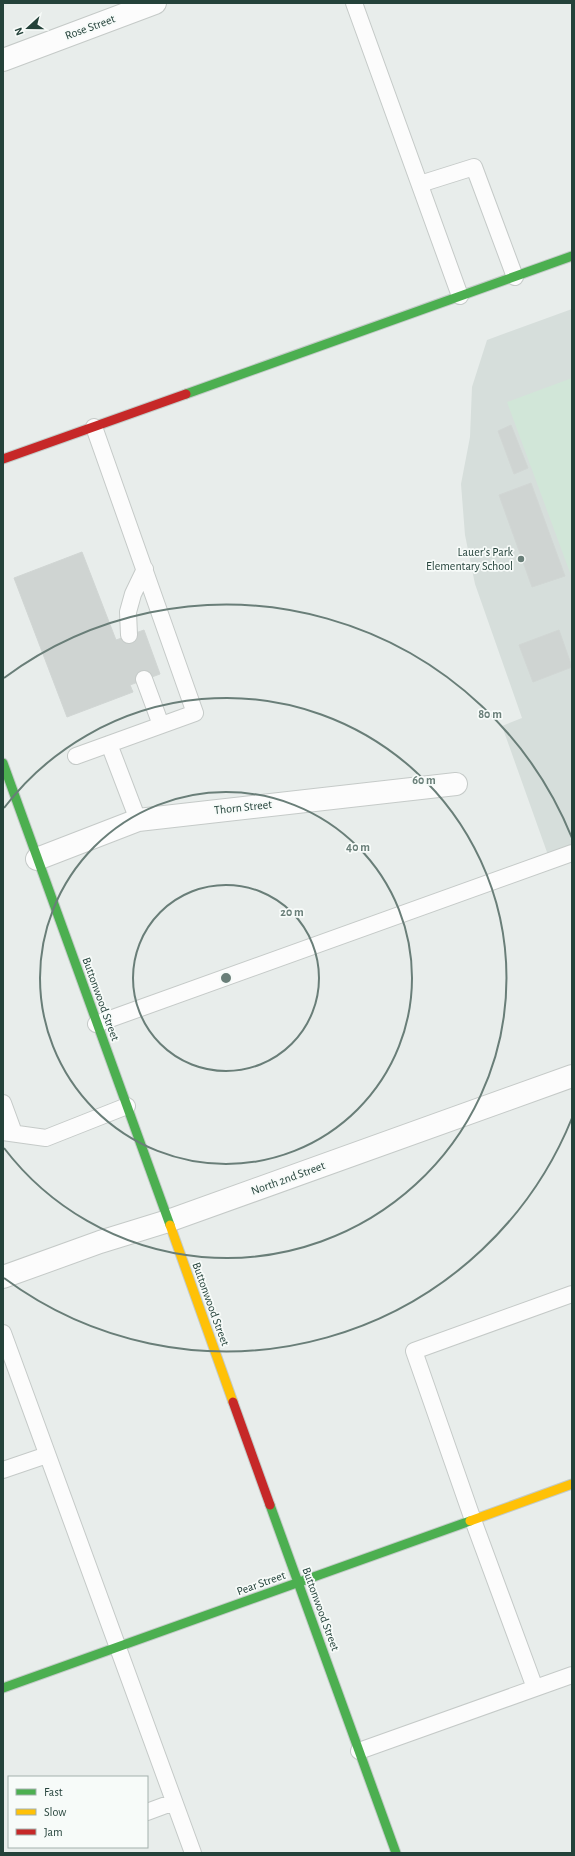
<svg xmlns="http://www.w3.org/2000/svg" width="575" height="1856" viewBox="0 0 575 1856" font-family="'Alegreya Sans',sans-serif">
  <rect width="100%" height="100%" fill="#e8edeb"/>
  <path fill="#d6dedb" d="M572 309V847L548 855 502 726 522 718 475 584 465 535 461 484 470 437 472 387 487 340Z"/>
  <path fill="#d1e6d8" d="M572 378V578L507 402Z"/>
  <path fill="#cfd4d2" stroke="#d1d6d4" d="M511 425 528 468 514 474 498 431Z
    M531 483 565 576 532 587 499 495Z
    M82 552 116 640 144 630 160 674 130 685 133 692 67 717 14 578Z
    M559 630 572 667 533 682 519 645Z"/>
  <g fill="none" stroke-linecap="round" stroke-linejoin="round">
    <defs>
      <path id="lane" d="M354 3 460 296
        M420 184 474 167 515 277
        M129 635 128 612 133 594 145 569
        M144 679 161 725
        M109 744 138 820
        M76 756 195 713 94 427
        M96 1024 572 853
        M3 1103 14 1133
        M3 1132 46 1138 127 1106
        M3 1333 193 1853
        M3 1470 47 1455
        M535 1688 473 1520 414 1351 572 1294
        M359 1751 572 1675
        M147 1812 174 1802"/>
      <path id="street" d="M3 60 155 3
        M37 859 138 820 456 784
        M3 1277 100 1242 168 1221 572 1076"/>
      <path id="fast" d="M186 394 572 256
        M3 763 170 1225
        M270 1505 396 1853
        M3 1688 470 1521"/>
      <path id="slow" d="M170 1225 233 1402
        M470 1521 572 1484"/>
      <path id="jam" d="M3 459 186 394
        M233 1402 270 1505"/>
    </defs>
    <use href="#lane" stroke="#c5cac8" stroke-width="18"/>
    <use href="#street" stroke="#c5cac8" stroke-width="24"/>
    <use href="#fast" stroke="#c3cbc8" stroke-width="11"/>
    <use href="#slow" stroke="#c3cbc8" stroke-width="11"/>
    <use href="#jam" stroke="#c3cbc8" stroke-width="11"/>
    <use href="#lane" stroke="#fcfcfc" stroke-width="16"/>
    <use href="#street" stroke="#fcfcfc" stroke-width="22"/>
    <use href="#fast" stroke="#4caf50" stroke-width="9"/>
    <use href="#slow" stroke="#ffc107" stroke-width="9"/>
    <use href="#jam" stroke="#c62828" stroke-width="9"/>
  </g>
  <g fill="none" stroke="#697e78" stroke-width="2">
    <circle cx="226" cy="978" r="93"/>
    <circle cx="226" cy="978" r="186"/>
    <path d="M4 808A280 280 0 1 1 4 1148"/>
    <path d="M572 1118A373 373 0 0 1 4 1278M4 678A373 373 0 0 1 572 838"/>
  </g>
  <circle fill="#697e78" stroke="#f7fbf9" stroke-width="1.5" cx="521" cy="559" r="4"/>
  <g text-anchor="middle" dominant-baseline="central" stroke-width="3.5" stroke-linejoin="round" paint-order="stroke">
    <g font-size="12" fill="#24423a" stroke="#f7fbf9">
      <text transform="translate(90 27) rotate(-20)">Rose Street</text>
      <text transform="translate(243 807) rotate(-6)">Thorn Street</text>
      <text transform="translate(101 999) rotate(70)">Buttonwood Street</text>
      <text transform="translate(288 1178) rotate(-20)">North 2nd Street</text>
      <text transform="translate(211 1304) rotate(70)">Buttonwood Street</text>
      <text transform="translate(261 1583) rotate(-20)">Pear Street</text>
      <text transform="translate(321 1609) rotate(70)">Buttonwood Street</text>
    </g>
    <g font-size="12" fill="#24423a" stroke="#f7fbf9" text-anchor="end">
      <text x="513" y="552">Lauer's Park<tspan x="513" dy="14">Elementary School</tspan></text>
    </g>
  </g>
  <circle cx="226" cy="978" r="6" fill="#697e78" stroke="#f7fbf9" stroke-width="2"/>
  <g font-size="12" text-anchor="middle" font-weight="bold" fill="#697e78" stroke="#f7fbf9" stroke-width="3.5" stroke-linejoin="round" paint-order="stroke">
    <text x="490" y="718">80 m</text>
    <text x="424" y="784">60 m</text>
    <text x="358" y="851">40 m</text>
    <text x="292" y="916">20 m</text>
  </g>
  <rect width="575" height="1856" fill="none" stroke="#24423a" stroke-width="8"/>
  <rect x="8" y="1776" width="140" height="72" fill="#f7fbf9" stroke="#a3b1ad"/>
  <rect x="16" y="1789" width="20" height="6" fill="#4caf50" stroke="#a3b1ad"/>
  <text x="44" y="1796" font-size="12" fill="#24423a">Fast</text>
  <rect x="16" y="1809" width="20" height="6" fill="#ffc107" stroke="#a3b1ad"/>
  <text x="44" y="1816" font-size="12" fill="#24423a">Slow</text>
  <rect x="16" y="1829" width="20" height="6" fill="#c62828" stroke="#a3b1ad"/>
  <text x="44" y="1836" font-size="12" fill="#24423a">Jam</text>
  <g transform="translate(28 28) rotate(249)" stroke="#f7fbf9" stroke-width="3" paint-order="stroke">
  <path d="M0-3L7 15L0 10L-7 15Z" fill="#24423a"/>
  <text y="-6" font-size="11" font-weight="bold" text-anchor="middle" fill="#24423a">N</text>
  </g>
</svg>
